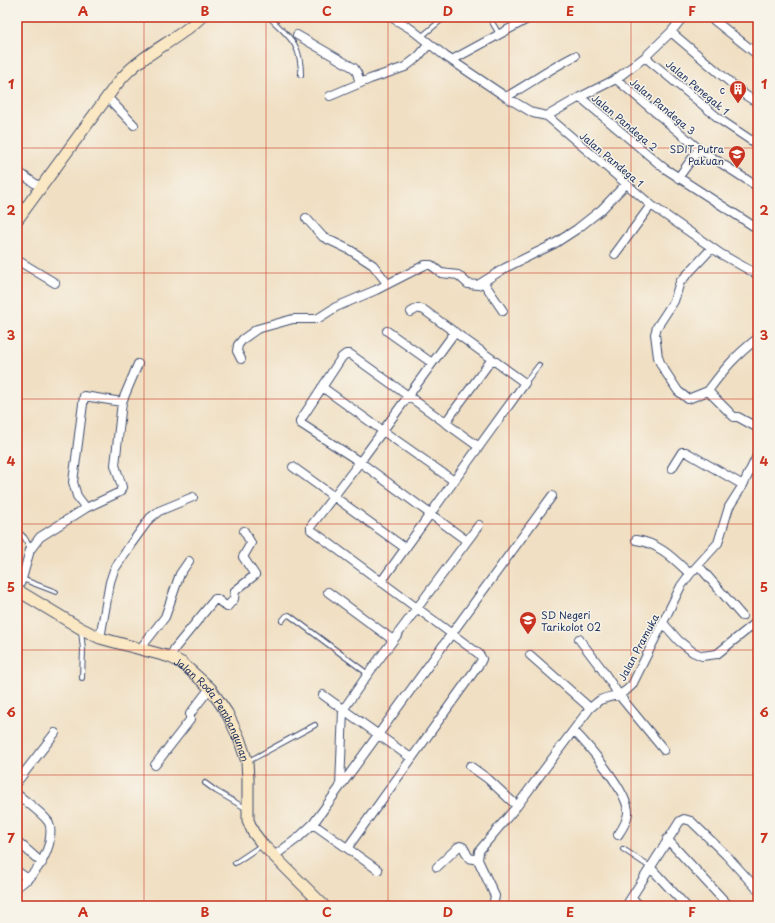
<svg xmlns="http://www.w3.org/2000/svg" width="775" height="923" viewBox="0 0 775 923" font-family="'Playpen Sans',sans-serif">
  <rect width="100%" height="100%" fill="#f7f3e8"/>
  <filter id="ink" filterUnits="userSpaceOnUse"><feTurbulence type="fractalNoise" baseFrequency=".025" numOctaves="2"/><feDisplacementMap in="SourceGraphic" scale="8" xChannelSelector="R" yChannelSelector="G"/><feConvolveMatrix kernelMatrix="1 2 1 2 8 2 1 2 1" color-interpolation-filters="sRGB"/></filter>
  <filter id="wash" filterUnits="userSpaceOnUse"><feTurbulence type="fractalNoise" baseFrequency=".012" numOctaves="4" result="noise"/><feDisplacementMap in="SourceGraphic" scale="16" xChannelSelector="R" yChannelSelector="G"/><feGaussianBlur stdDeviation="0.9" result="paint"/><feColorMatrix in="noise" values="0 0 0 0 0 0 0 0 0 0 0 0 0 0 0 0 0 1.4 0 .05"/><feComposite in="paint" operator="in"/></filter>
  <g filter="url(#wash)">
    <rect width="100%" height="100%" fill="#f0dfc2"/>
  </g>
  <g filter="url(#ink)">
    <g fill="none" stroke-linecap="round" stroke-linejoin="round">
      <defs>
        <path id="lane" d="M269 17C290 38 301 43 301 75
          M489 17 499 34
          M421 37 445 17
          M525 383 539 365
          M17 532C25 535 27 542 30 549
          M22 579 56 592
          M282 621 286 616 289 615 368 674
          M81 630 83 650 82 678
          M247 762 315 725
          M205 783 216 791 247 809
          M623 849 650 867
          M235 863 262 845"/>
        <path id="street" d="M391 17 411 29 445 56 506 97 533 113 547 116 651 205 721 254 758 275
          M710 17 758 55
          M671 32 745 95 758 103
          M297 35 354 68 357 73 360 83
          M645 57 722 121 758 145
          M452 60 531 17
          M616 79 699 149 758 187
          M330 96 370 79 405 67 418 57 429 44
          M107 97 134 125
          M506 97C529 84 551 68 575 56
          M580 97 664 168 758 229
          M547 116 580 97 616 79 645 57 671 32 683 17
          M17 171 40 187
          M678 178 699 149
          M306 218 323 237 350 250 373 265 387 283
          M615 254 651 205
          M17 260 55 283
          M484 283 503 311
          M387 331 432 363
          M241 359 237 351 238 345 243 339 257 329 293 319H317L336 307 376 290 425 265H431L441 273 458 275 468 284 478 285 505 268 554 244 577 229 601 210 626 184
          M322 387 383 431 454 481
          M708 391 688 399 678 391 661 365 658 357 655 334 657 327 674 301 680 282 712 248
          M708 391C725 368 735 356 758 338
          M708 391 734 417H738L758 428
          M445 423 492 359
          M293 467 405 548
          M672 468 682 452H686L743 485
          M86 508 77 496 73 482 84 396 122 402
          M636 540C659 543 674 559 690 574
          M467 541 360 462 300 423V421L342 357 346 354H350L479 447
          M698 565 742 616
          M381 582 525 383 424 310 418 308 411 312
          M17 591 22 579 30 550 40 537 86 508 120 492 122 487 115 465 122 402 138 364
          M328 592 393 640
          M663 623 679 641 693 652 702 656 717 654 758 621
          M100 638 110 582 114 570 131 544 150 518 159 511 193 497
          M579 639 601 668 619 695 664 750
          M140 649 165 617 180 574 189 561
          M530 655 590 708
          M170 657 175 648 215 599H217L227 607 234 599 235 591 255 575 243 557 251 543 244 531
          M323 695 411 758
          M574 731C588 745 629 793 628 813 627 821 623 828 618 835
          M155 765 190 720V714L210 688
          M470 766 488 779 517 806
          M17 782 55 733
          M340 786 343 710 368 674 479 525
          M17 794C25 801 45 815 49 823 52 829 50 838 49 844 43 864 34 875 17 887
          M313 824 378 870
          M667 839 729 906
          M17 841 42 863
          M348 847 480 663 482 659 479 654 314 532 311 530V526L360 462 455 332
          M274 856 298 838 313 824 552 496
          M437 867 458 847 460 846 463 847 469 858 478 860
          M650 867 686 906
          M17 871 28 879
          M632 898 640 906
          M493 906 495 896 478 860 479 851 517 806 590 708C593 706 597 702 600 700 614 694 620 698 632 685L681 586 690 574 718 543 729 507 743 485 758 454
          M626 906 680 821 684 819 691 821 726 855 758 890"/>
        <g id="secondary">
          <path d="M17 220 116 85C124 75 133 66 143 59 162 45 184 34 201 17"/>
          <path id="s1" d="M17 590 80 628 100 638 170 657 182 663 210 688 227 713 239 738 247 762 248 779V820L253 832 263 845 324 906"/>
        </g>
      </defs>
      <use href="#lane" stroke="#3b496d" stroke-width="6"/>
      <use href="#street" stroke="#3b496d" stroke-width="10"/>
      <use href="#secondary" stroke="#3b496d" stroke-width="13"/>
      <use href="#lane" stroke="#fff" stroke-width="4"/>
      <use href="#street" stroke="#fff" stroke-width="8"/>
      <use href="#secondary" stroke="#fae7c3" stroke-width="11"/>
    </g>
  </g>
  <path fill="none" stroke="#c8321e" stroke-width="1" stroke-opacity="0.55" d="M144 17V906M266 17V906M388 17V906M509 17V906M631 17V906M17 148H758M17 273H758M17 399H758M17 524H758M17 650H758M17 775H758"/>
  <defs>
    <symbol id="building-pin" viewBox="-11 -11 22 30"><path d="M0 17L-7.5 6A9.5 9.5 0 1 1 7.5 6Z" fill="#c8321e" stroke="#f7f3e8"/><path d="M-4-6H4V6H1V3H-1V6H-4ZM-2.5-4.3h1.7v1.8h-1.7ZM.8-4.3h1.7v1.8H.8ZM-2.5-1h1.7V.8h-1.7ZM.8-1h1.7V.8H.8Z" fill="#fff"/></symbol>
    <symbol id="school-pin" viewBox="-11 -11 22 30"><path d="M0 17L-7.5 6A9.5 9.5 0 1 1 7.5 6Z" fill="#c8321e" stroke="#f7f3e8"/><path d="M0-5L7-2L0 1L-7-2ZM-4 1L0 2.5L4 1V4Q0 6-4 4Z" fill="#fff"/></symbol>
  </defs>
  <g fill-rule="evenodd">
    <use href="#building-pin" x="728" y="79" width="20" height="27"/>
    <use href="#school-pin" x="727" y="144" width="20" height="27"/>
    <use href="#school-pin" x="518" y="610" width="20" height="27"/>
  </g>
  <g text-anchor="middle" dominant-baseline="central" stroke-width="3" stroke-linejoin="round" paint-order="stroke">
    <g font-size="10" fill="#1b2f5e" stroke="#f7f3e8">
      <text transform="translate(698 87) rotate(40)">Jalan Penegak 1</text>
      <text transform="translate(663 106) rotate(40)">Jalan Pandega 3</text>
      <text transform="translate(625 122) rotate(40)">Jalan Pandega 2</text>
      <text transform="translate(612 159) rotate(40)">Jalan Pandega 1</text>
      <text transform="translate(638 647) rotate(-62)">Jalan Pramuka</text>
      <text stroke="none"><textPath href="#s1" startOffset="238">Jalan Roda Pembangunan</textPath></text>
    </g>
    <g font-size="10" fill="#1b2f5e" stroke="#f7f3e8" text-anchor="end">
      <text x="725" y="89">c</text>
      <text x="724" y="148">SDIT Putra<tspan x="724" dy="12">Pakuan</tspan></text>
      <text x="541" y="614" text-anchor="start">SD Negeri<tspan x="541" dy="12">Tarikolot 02</tspan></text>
    </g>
  </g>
  <rect width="775" height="923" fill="none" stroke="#f7f3e8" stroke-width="44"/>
  <rect x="22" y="22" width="731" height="879" fill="none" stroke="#c8321e" stroke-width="1.5"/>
  <g font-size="13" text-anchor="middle" font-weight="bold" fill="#c8321e">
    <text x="83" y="16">A</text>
    <text x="205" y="16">B</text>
    <text x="327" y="16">C</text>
    <text x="448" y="16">D</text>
    <text x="570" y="16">E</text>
    <text x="692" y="16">F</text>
    <text x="11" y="89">1</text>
    <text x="764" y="89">1</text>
    <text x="11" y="215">2</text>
    <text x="764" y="215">2</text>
    <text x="11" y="340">3</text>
    <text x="764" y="340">3</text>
    <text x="11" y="466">4</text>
    <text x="764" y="466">4</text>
    <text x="11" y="592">5</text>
    <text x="764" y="592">5</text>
    <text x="11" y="717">6</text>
    <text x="764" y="717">6</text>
    <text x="11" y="843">7</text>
    <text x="764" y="843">7</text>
    <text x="83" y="917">A</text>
    <text x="205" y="917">B</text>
    <text x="327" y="917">C</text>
    <text x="448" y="917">D</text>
    <text x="570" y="917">E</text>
    <text x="692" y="917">F</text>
  </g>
</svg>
